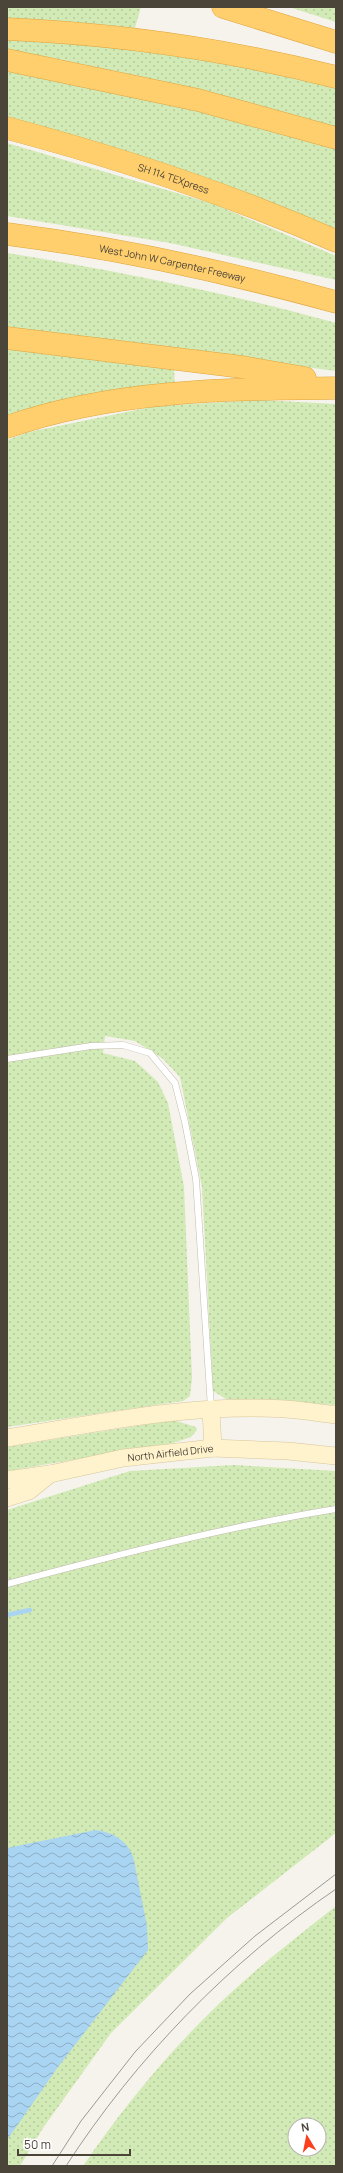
<svg xmlns="http://www.w3.org/2000/svg" width="343" height="2173" viewBox="0 0 343 2173" font-family="Manrope,sans-serif">
  <defs>
    <pattern id="grass-dots" width="8" height="8" patternUnits="userSpaceOnUse"><rect width="8" height="8" fill="#d2eab5"/><path d="M2 2h.1M6 6h.1" fill="none" stroke="#b6ca9c" stroke-width="1.8" stroke-linecap="round"/></pattern>
    <pattern id="water-waves" width="16" height="10" patternUnits="userSpaceOnUse"><rect width="16" height="10" fill="#a9d4f2"/><path d="M0 5q4-4 8 0t8 0" fill="none" stroke="#8caec5"/></pattern>
  </defs>
  <rect width="100%" height="100%" fill="#f6f3ec"/>
  <path fill="url(#grass-dots)" fill-rule="evenodd" d="M7 7H141L135 28 7 18Z
    M289 7H336V22Z
    M7 35 206 55 336 85V128L203 90 54 58 7 50Z
    M7 71 120 89 336 146V234L7 120Z
    M7 143 214 204 336 256V280L170 243 7 216Z
    M7 253C118 271 228 293 336 323V371L7 328Z
    M7 348 174 369 175 386 7 420Z
    M260 400 336 404V1405L226 1399 213 1391 202 1187 180 1077 162 1058 135 1041 105 1036 103 1053 135 1061 158 1082 168 1103 184 1187 192 1378 190 1396 183 1401 7 1427V440L29 432 156 406Z
    M173 1420 196 1427 197 1430 191 1437 173 1443 7 1471V1447Z
    M234 1465 336 1471V1833L227 1918 111 2033 43 2128 20 2166H7V1510L130 1471Z
    M336 1906V2166H83C124 2106 171 2049 224 1999 259 1966 298 1936 336 1906ZM295 2125H319V2149H295Z"/>
  <path fill="url(#water-waves)" d="M96 1830C114 1833 126 1840 133 1856L147 1926 148 1950 58 2067 7 2140V1848Z"/>
  <g fill="none" stroke-linecap="round" stroke-linejoin="round">
    <path stroke="#a9d4f2" stroke-width="4.5" d="M7 1615 30 1610"/>
    <defs>
      <path id="lane" d="M7 1059 91 1046 123 1045 150 1053 175 1083 185 1122 196 1179 211 1408
        M7 1584C116 1555 225 1527 336 1509"/>
      <g id="secondary">
        <path d="M211 1410 213 1448"/>
        <path d="M7 1438C98 1423 192 1403 285 1409 302 1410 319 1413 336 1415"/>
        <path id="s1" d="M7 1480 50 1474 123 1458 213 1448 288 1451 336 1456"/>
        <path d="M7 1498 29 1491 50 1474"/>
      </g>
      <g id="highway">
        <path d="M223 7 336 42"/>
        <path d="M7 29C121 34 226 49 336 77"/>
        <path d="M7 60 198 100 336 138"/>
        <path id="s2" d="M7 128C120 158 229 194 336 241"/>
        <path id="s3" d="M7 234C118 248 228 272 336 302"/>
        <path d="M7 338 242 367 305 378"/>
        <path d="M7 427C113 390 225 389 336 388"/>
      </g>
    </defs>
    <use href="#lane" stroke="#c2bbae" stroke-width="7"/>
    <use href="#secondary" stroke="#d6c79b" stroke-width="18"/>
    <use href="#highway" stroke="#e0a43c" stroke-width="23"/>
    <use href="#lane" stroke="#fff" stroke-width="6"/>
    <use href="#secondary" stroke="#fff3cd" stroke-width="17"/>
    <use href="#highway" stroke="#ffcf6e" stroke-width="22"/>
    <path stroke="#9a9a9a" stroke-width="1" d="M52 2166 81 2121 135 2052 190 1994 255 1936 336 1874
      M66 2166C136 2058 229 1962 336 1889"/>
  </g>
  <g text-anchor="middle" dominant-baseline="central" stroke-width="3" stroke-linejoin="round" paint-order="stroke">
    <g font-size="10" fill="#4b4439" stroke="#fff">
      <text stroke="none"><textPath href="#s2" startOffset="174">SH 114 TEXpress</textPath></text>
      <text stroke="none"><textPath href="#s3" startOffset="168">West John W Carpenter Freeway</textPath></text>
      <text stroke="none"><textPath href="#s1" startOffset="166">North Airfield Drive</textPath></text>
    </g>
  </g>
  <rect width="343" height="2173" fill="none" stroke="#4b4439" stroke-width="16"/>
  <g transform="translate(307 2137) rotate(350)"><circle r="19" fill="#ffffff" stroke="#b7b4b0"/>
  <path d="M0-3L7 15L0 10L-7 15Z" fill="#fc3f1d"/>
  <text y="-6" font-size="11" font-weight="bold" text-anchor="middle" fill="#4b4439">N</text>
  </g>
  <path d="M18 2149v6h112v-6" fill="none" stroke="#4b4439" stroke-width="2"/>
  <text x="24" y="2149" font-size="12" fill="#4b4439" stroke="#ffffff" stroke-width="3" paint-order="stroke">50 m</text>
</svg>
